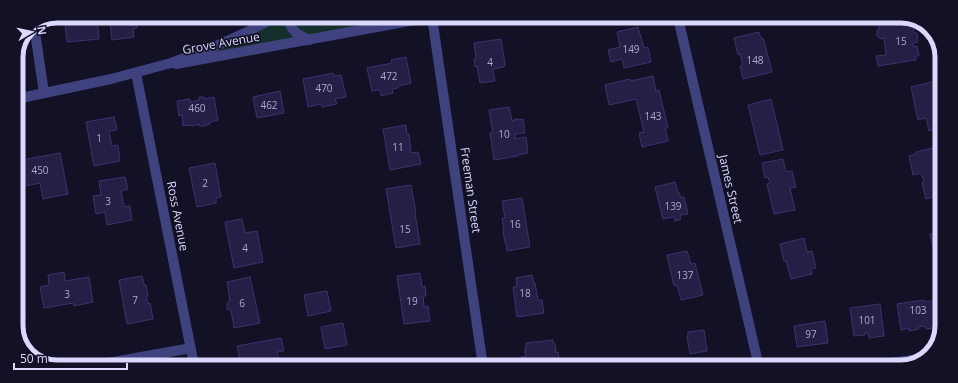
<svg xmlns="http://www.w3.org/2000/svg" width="958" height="383" viewBox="0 0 958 383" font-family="'Open Sans',sans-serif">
  <rect width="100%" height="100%" fill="#131125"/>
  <path fill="#152f2c" d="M275 17H431L171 63Z"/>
  <path fill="#241f45" stroke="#3b336f" d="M64 16H79L80 21 97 19 99 39 67 42Z
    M109 16H135L137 28 133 29 134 37 112 40Z
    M154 16H186L154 21Z
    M878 18H914L912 20 914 33H917L918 42 913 43V47L917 46 919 56H915L916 60 878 66 876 56 886 55 884 38 881 39 877 36V31L879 28Z
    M638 27 644 48 648 47 651 62 624 68 622 59 611 62 608 50 620 47 617 32Z
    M759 32 761 39 763 38 772 72 743 79 740 66 743 65 740 54 738 55 734 38Z
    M501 39 505 64 504 67 493 69 495 81 480 83 477 66 475 67 474 59H476L474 43Z
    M406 57 411 83 398 86V88L392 89 393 93 381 96 380 90 372 91 367 68 392 63 391 60Z
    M333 73 334 76 341 75 346 97 335 99 337 104 322 107 321 104 308 107 303 79Z
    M653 76 656 91 659 90 668 128H665L668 141 642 147 639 133 644 132 636 99 609 105 605 85 630 79 631 81Z
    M936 81 940 95H942L941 128 929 131 926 118 918 120 911 87Z
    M280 91 284 113 257 118 253 97Z
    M199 97H204V99L214 97 218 120 210 122V124L206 125V126H199V124L193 126 191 125 183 126 182 115 179 116 177 101 190 99V102L199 100Z
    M771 99 783 150 760 155 748 105Z
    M509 107 512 121 515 120 514 119H518V120L523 119 525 133 515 134V139L526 137 528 153 518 155V156L494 160 490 133H493L489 110Z
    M114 117 117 130 109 131 112 146 118 145 120 161 94 166 86 122Z
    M406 125 407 134H409L411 153 418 152 421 164 390 170 383 129Z
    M941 146V195L926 199 922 183 924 182 921 173 913 175 909 156 916 154V152Z
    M60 153 68 194 43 199 40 183 16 188V161Z
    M783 159 786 172 792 171 796 187 790 188 795 210 774 214 767 184 770 183 768 177 765 178 762 163Z
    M215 163 221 197 216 198V203L197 207 189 168Z
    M125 177 128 189 121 191 124 207 130 206 132 220 107 225 105 212 96 214 93 196 101 195 99 181Z
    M675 182 678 193H679L681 198 684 197 688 214 680 215 681 219 675 221 674 217 663 219 655 187Z
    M411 185 416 213H415L420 244 396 248 386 189Z
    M522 198 530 247 507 251 506 243H505L503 231 504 230 502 218H505L502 201Z
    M242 219 245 233 257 231 263 262 234 268 225 222Z
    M941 232 940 250 934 252 930 234Z
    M804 238 807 252 812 251 816 268 811 269 812 274 791 279 786 261H784L780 244Z
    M687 251 691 264 695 263 703 295 681 300 677 285 674 286 667 255Z
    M64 272 65 281 89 277 93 302 74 306 73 303 44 308 40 287 49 285 48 275Z
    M420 273 422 287 425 286 426 296H423L424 307 428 306 430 321 404 324 397 276Z
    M532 275 534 284 535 283 538 300H542L544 313 517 317 513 287H517L516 278Z
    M142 276 144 285H146L148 296H146L148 304 150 303 153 319 127 324 119 280Z
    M250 277 260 323 234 328 231 310 227 309V304L229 301H230L227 282Z
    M327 291 331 311 308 316 304 295Z
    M924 300V302L938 300 940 316V327L926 329 925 326 918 327 919 329 909 331V328L901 330 897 304Z
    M880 304 884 336 869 338 868 333H865V335L854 336 850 308Z
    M16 309 26 317 16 330Z
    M825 321 828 343 797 347 794 326Z
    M343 323 347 345 325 349 321 327Z
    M704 330 707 351 690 354 687 336 688 335V332Z
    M281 338 284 351 277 352 280 365H241L237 346Z
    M553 340V343L555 344 556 350 554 352H558L560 364 578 361 579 366H522L521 357 527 356 525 354V349L526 347V343Z
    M434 361 435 366H411V365Z"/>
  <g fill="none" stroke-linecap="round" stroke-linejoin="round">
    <path stroke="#404280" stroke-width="10" d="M287 17C291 31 297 35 310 40
      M432 17 483 366
      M34 25 44 93
      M176 64 431 17
      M136 73 194 365
      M97 365 191 348
      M864 367 925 358"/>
    <path stroke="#404280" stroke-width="10" d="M678 18 759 367
      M16 99 111 79 171 63 216 46 249 31 275 17"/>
  </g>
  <g text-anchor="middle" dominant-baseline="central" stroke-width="3.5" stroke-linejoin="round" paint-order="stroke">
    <g font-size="10" fill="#acaace">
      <text x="901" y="41">15</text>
      <text x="631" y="49">149</text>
      <text x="755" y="60">148</text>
      <text x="490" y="62">4</text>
      <text x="389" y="76">472</text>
      <text x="324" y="88">470</text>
      <text x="269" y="105">462</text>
      <text x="197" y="108">460</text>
      <text x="653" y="116">143</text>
      <text x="504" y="134">10</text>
      <text x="99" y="138">1</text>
      <text x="398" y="147">11</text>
      <text x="40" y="170">450</text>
      <text x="205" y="183">2</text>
      <text x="108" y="201">3</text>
      <text x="673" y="206">139</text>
      <text x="515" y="224">16</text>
      <text x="405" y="229">15</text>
      <text x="245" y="248">4</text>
      <text x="685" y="275">137</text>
      <text x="525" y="293">18</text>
      <text x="67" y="294">3</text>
      <text x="135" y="300">7</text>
      <text x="412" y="301">19</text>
      <text x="242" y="303">6</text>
      <text x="918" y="310">103</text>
      <text x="867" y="320">101</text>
      <text x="811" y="334">97</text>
    </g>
    <g font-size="12" fill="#dad8fc" stroke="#131125">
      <text transform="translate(221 43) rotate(-10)">Grove Avenue</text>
      <text transform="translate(731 189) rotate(77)">James Street</text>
      <text transform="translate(471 190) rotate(82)">Freeman Street</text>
      <text transform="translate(178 216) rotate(79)">Ross Avenue</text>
    </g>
  </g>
  <path d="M0 0H958V383H0ZM57 23H901A34 34 0 0 1 935 57V326A34 34 0 0 1 901 360H57A34 34 0 0 1 23 326V57A34 34 0 0 1 57 23Z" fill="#131125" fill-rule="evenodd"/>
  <path fill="none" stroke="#dad8fc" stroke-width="5" d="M57 23H901A34 34 0 0 1 935 57V326A34 34 0 0 1 901 360H57A34 34 0 0 1 23 326V57A34 34 0 0 1 57 23Z"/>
  <g transform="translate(32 32) rotate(81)" stroke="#131125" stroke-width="3" paint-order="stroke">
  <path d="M0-3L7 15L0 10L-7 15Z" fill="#dad8fc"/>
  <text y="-6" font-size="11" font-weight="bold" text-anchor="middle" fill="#dad8fc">N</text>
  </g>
  <path d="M14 363v6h113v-6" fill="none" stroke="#dad8fc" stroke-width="2"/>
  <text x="20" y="363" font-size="12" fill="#dad8fc" stroke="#131125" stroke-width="3" paint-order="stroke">50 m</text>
</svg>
